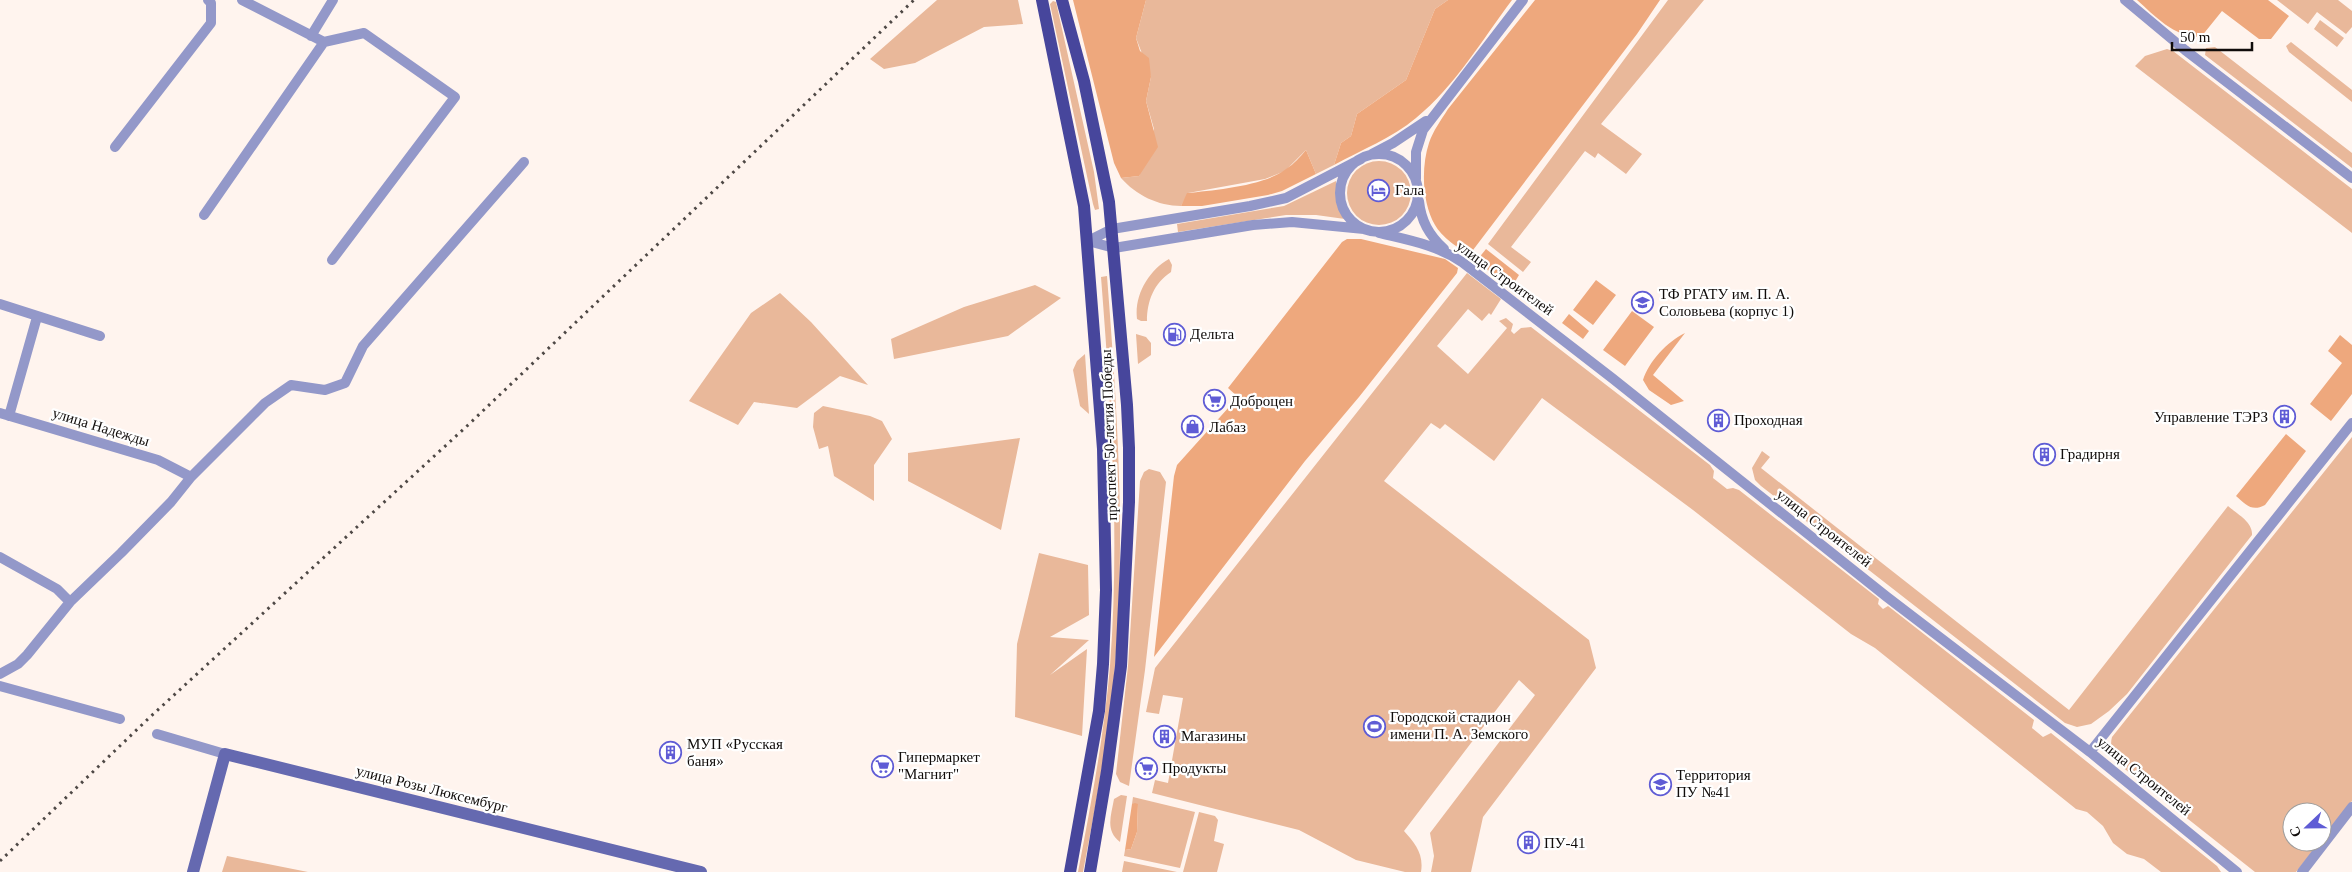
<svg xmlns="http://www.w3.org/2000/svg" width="2352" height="872" viewBox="0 0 2352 872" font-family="Georgia,serif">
  <rect width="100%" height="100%" fill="#fff4ee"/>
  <path fill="#e9b89a" d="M937 0H1018L1023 24 984 27 915 63 884 69 870 59Z
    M1146 0H1448L1435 9 1406 80 1357 114 1351 136 1341 143 1334 165 1316 174 1306 150 1285 171 1265 179 1188 193 1181 206C1158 206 1136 195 1121 178L1139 176 1154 129 1146 101 1151 77 1136 38Z
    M1668 0H1704L1601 124 1642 154 1626 174 1598 153 1595 158 1585 151 1511 247 1531 262 1523 272 1488 244Z
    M2277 0H2338L2352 11V27L2346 34 2317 12 2308 24Z
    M1053 1 1056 2 1094 172 1099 209 1095 210 1093 204 1050 4Z
    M2320 20 2344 38 2337 47 2314 29Z
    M2291 42 2352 90V102L2289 52 2286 46Z
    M2215 47 2352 153V168L2205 55 2206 48Z
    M2167 49 2173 51 2352 189V233L2135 66 2145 56Z
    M1347 193a32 32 0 1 1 64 0a32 32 0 1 1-64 0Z
    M1336 181 1337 205 1345 219 1316 215H1286L1178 232 1177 224 1284 206Z
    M1169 259 1172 265 1171 272C1154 283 1147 301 1147 321H1141L1137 319C1134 295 1149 270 1169 259Z
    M1467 273 1501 299 1491 315 1489 313 1482 321 1468 309 1437 346 1468 374 1507 328 1499 321 1506 318 1513 324 1511 331 1514 334 1521 328 1531 327 1710 465 1714 471 1713 478 1727 489 1733 488 1739 490 1879 599 1878 604 1883 609 1888 606 2034 720 2032 728 2043 737 2051 733 2217 866 2221 872H2161L2144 859 2127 854 2113 843 2103 826 2087 812 2076 809 1875 648 1851 634 1693 510 1542 398 1494 461 1445 424 1440 429 1431 423 1384 481 1589 640 1596 668 1483 817 1471 872H1431L1434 856 1430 833 1535 695 1519 680 1404 831C1415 843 1424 854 1421 872H1405L1356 860 1299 830 1152 793 1155 780 1168 783 1183 698 1163 695 1159 714 1146 712 1155 668Z
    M1107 276C1117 406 1126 536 1115 666 1109 735 1096 804 1083 872H1078C1091 804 1104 736 1110 666 1120 536 1111 406 1101 277Z
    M1035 285 1061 298 1008 336 894 359 891 339 964 307Z
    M780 293 811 322 868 385 840 376 797 408 754 402 738 425 689 401 751 313Z
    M1136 334 1146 337 1151 343V355L1138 364Z
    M1085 354 1089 414 1080 406 1073 370 1077 361Z
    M823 406 870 416 882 421 892 439 874 465V501L834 476 828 446 819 449 813 427 814 413Z
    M2352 437V801L2322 839V812H2292V842H2320L2296 872H2255L2121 766C2114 756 2109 748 2112 737Z
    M1020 438 1001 530 908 481V453Z
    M1762 451 1770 457 1761 468 2069 710 2228 506C2237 514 2253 522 2252 535L2127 694 2109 711 2091 724 2077 727 2065 723 1761 486 1755 480 1752 468Z
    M1149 469 1160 472 1166 482 1145 670 1129 786 1120 782 1116 774 1128 666 1140 481 1144 472Z
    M1039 553 1088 565 1089 615 1050 637 1089 640 1050 675 1087 649 1082 736 1015 717 1017 644Z
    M1121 795 1127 796 1120 842C1105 830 1111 816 1114 799Z
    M1133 797 1195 812 1180 868 1124 856 1125 850 1131 849 1137 832 1138 804H1132Z
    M1199 812 1215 816 1218 820 1214 841 1224 844 1217 872H1183Z
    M227 856 308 872H222Z
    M1124 861 1177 872H1122Z"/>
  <path fill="#eea87d" d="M1073 0H1146L1136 38 1140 51 1149 58 1151 77 1146 101 1158 147 1139 176 1121 178 1114 163Z
    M1448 0H1512C1482 40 1455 86 1416 118 1392 138 1361 150 1334 165L1341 143 1351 136 1357 114 1406 80 1435 9Z
    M1535 0H1660L1637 34 1470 254C1458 249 1441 236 1435 225 1422 203 1421 167 1429 143 1433 131 1441 120 1448 109Z
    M2137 0H2268L2289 16 2271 39H2259L2222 11 2201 37C2175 38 2155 16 2137 0Z
    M1306 150 1316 174 1282 191 1268 195 1202 206H1181L1187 193C1215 190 1264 186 1286 169 1294 164 1300 157 1306 150Z
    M1347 239H1361L1445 259 1458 268 1457 273 1359 397 1305 461 1154 657 1174 476 1177 465 1238 397 1228 388 1342 242Z
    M1486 249 1519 275 1513 285 1507 286 1479 263 1478 259Z
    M1596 280 1616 295 1593 325 1573 310Z
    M1632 311 1654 327 1625 366 1603 350Z
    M1569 314 1589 331 1583 339 1562 323Z
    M1685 333 1653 375 1684 401 1671 405 1649 390 1643 380C1649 361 1667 342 1685 333Z
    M2340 335 2352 345V394L2331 421 2310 404 2342 363 2328 351Z
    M2286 434 2306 451 2265 505C2252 512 2246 505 2236 496Z
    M1135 803 1138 804 1137 832 1131 849 1125 850 1132 804Z"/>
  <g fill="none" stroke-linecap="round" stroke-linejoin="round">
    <path stroke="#9398c9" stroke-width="10" d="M242 0 324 42 364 33 455 97 332 260
      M2125 0 2185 50 2352 178
      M311 36 333 0
      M115 147 211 23V3L208 0
      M1372 154 1393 143 1426 121
      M1340 193a39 39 0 1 1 78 0a39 39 0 1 1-78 0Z
      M1416 179V152L1423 130 1523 0
      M1419 201C1421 221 1429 235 1444 249
      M204 215 324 42
      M1379 233C1408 240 1437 245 1462 262L1612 378 1887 597 2090 752 2237 872
      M1088 241 1112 229 1250 206 1286 198 1361 159
      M1088 241 1114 248 1253 225 1292 222 1364 229
      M0 304 100 336
      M0 413 158 460 191 477
      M9 416 37 317
      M0 557 57 589 70 602
      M0 674 18 664 27 655 70 602 121 553 171 502 191 477 265 403 291 385 325 390 345 383 363 346 524 162
      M0 686 120 719
      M157 734 225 754
      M2090 752 2352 423
      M2302 872 2352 807"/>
    <path stroke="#6569b0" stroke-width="12" d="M193 872 225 754 701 872"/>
    <path stroke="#47469c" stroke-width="12" d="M1042 0 1084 206 1103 449 1106 590 1103 664 1099 711 1070 872
      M1062 0 1084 81 1109 202 1127 405 1129 448V502L1121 666 1107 771 1090 872"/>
    <path stroke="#4e4845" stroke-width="3" stroke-dasharray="2.5 5" stroke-linecap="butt" d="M0 861 149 718 467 426 914 0"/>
  </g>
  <defs>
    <symbol id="hotel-ring" viewBox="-11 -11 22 22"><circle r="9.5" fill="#fff" stroke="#5f5cd5" stroke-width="1.5"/><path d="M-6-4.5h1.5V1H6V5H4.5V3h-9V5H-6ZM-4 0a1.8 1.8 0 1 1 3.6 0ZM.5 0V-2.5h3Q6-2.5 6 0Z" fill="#5f5cd5"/></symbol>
    <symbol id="university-ring" viewBox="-11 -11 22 22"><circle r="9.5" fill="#fff" stroke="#5f5cd5" stroke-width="1.5"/><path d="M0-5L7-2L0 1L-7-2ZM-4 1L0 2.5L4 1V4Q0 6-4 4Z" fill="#5f5cd5"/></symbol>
    <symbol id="fuel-ring" viewBox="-11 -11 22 22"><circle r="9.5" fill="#fff" stroke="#5f5cd5" stroke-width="1.5"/><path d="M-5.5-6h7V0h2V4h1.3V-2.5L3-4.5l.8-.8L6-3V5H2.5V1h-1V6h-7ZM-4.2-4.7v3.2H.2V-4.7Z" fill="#5f5cd5"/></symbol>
    <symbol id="supermarket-ring" viewBox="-11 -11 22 22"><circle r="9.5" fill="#fff" stroke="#5f5cd5" stroke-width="1.5"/><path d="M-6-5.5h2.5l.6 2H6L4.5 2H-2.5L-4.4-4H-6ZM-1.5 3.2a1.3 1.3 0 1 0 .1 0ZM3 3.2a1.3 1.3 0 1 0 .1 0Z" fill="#5f5cd5"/></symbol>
    <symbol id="building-ring" viewBox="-11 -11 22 22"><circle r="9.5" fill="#fff" stroke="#5f5cd5" stroke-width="1.5"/><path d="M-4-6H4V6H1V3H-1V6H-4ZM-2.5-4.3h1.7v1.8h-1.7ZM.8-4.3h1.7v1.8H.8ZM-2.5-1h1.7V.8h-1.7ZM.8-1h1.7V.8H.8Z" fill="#5f5cd5"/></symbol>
    <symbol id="shop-ring" viewBox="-11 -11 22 22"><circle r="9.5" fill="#fff" stroke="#5f5cd5" stroke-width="1.5"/><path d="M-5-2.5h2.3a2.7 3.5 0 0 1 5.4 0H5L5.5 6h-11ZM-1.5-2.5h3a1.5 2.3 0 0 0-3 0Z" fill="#5f5cd5"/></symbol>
    <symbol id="stadium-ring" viewBox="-11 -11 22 22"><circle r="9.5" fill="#fff" stroke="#5f5cd5" stroke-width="1.5"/><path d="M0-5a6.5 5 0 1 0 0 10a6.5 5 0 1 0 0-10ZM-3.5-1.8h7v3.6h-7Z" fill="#5f5cd5"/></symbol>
  </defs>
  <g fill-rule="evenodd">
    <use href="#hotel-ring" x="1366" y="178" width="25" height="25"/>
    <use href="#university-ring" x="1630" y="290" width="25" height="25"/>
    <use href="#fuel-ring" x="1162" y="322" width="25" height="25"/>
    <use href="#supermarket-ring" x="1202" y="388" width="25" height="25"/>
    <use href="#building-ring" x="2272" y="404" width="25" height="25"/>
    <use href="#building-ring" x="1706" y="408" width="25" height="25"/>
    <use href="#shop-ring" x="1180" y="414" width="25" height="25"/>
    <use href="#building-ring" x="2032" y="442" width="25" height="25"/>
    <use href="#stadium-ring" x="1362" y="714" width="25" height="25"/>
    <use href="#building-ring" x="1152" y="724" width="25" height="25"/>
    <use href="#building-ring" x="658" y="740" width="25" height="25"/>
    <use href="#supermarket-ring" x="870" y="754" width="25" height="25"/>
    <use href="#supermarket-ring" x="1134" y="756" width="25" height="25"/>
    <use href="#university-ring" x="1648" y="772" width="25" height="25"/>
    <use href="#building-ring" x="1516" y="830" width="25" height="25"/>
  </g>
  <g text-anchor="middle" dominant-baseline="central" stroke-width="4.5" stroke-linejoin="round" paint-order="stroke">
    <g font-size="15" fill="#100c0a" stroke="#fff" text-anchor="start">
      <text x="1395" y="190">Гала</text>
      <text x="1659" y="294">ТФ РГАТУ им. П. А.<tspan x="1659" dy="17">Соловьева (корпус 1)</tspan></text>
      <text x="1190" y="334">Дельта</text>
      <text x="1230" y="401">Доброцен</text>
      <text x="2268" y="417" text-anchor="end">Управление ТЭРЗ</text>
      <text x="1734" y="420">Проходная</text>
      <text x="1209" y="427">Лабаз</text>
      <text x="2060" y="454">Градирня</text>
      <text x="1390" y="717">Городской стадион<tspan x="1390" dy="17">имени П. А. Земского</tspan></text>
      <text x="1181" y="736">Магазины</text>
      <text x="687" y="744">МУП «Русская<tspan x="687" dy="17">баня»</tspan></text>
      <text x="898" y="757">Гипермаркет<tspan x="898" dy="17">"Магнит"</tspan></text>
      <text x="1162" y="768">Продукты</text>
      <text x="1676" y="775">Территория<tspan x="1676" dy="17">ПУ №41</tspan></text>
      <text x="1544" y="843">ПУ-41</text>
    </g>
    <g font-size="15" fill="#100c0a" stroke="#fff">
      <text transform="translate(1505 278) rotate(36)">улица Строителей</text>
      <text transform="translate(101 427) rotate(17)">улица Надежды</text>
      <text transform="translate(1109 435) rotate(-92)">проспект 50-летия Победы</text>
      <text transform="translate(1824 528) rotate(38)">улица Строителей</text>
      <text transform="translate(2144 776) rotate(39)">улица Строителей</text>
      <text transform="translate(432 789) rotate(14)">улица Розы Люксембург</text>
    </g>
  </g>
  <g transform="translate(2307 827) rotate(248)"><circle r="24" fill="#ffffff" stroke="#9f9e9d"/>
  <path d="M0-4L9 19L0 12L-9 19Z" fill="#5f5cd5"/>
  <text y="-8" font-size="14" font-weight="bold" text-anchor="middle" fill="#100c0a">С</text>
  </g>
  <path d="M2172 42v8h80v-8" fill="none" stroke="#100c0a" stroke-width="2.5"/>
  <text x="2180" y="42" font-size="15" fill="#100c0a" stroke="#ffffff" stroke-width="4" paint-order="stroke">50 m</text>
</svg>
